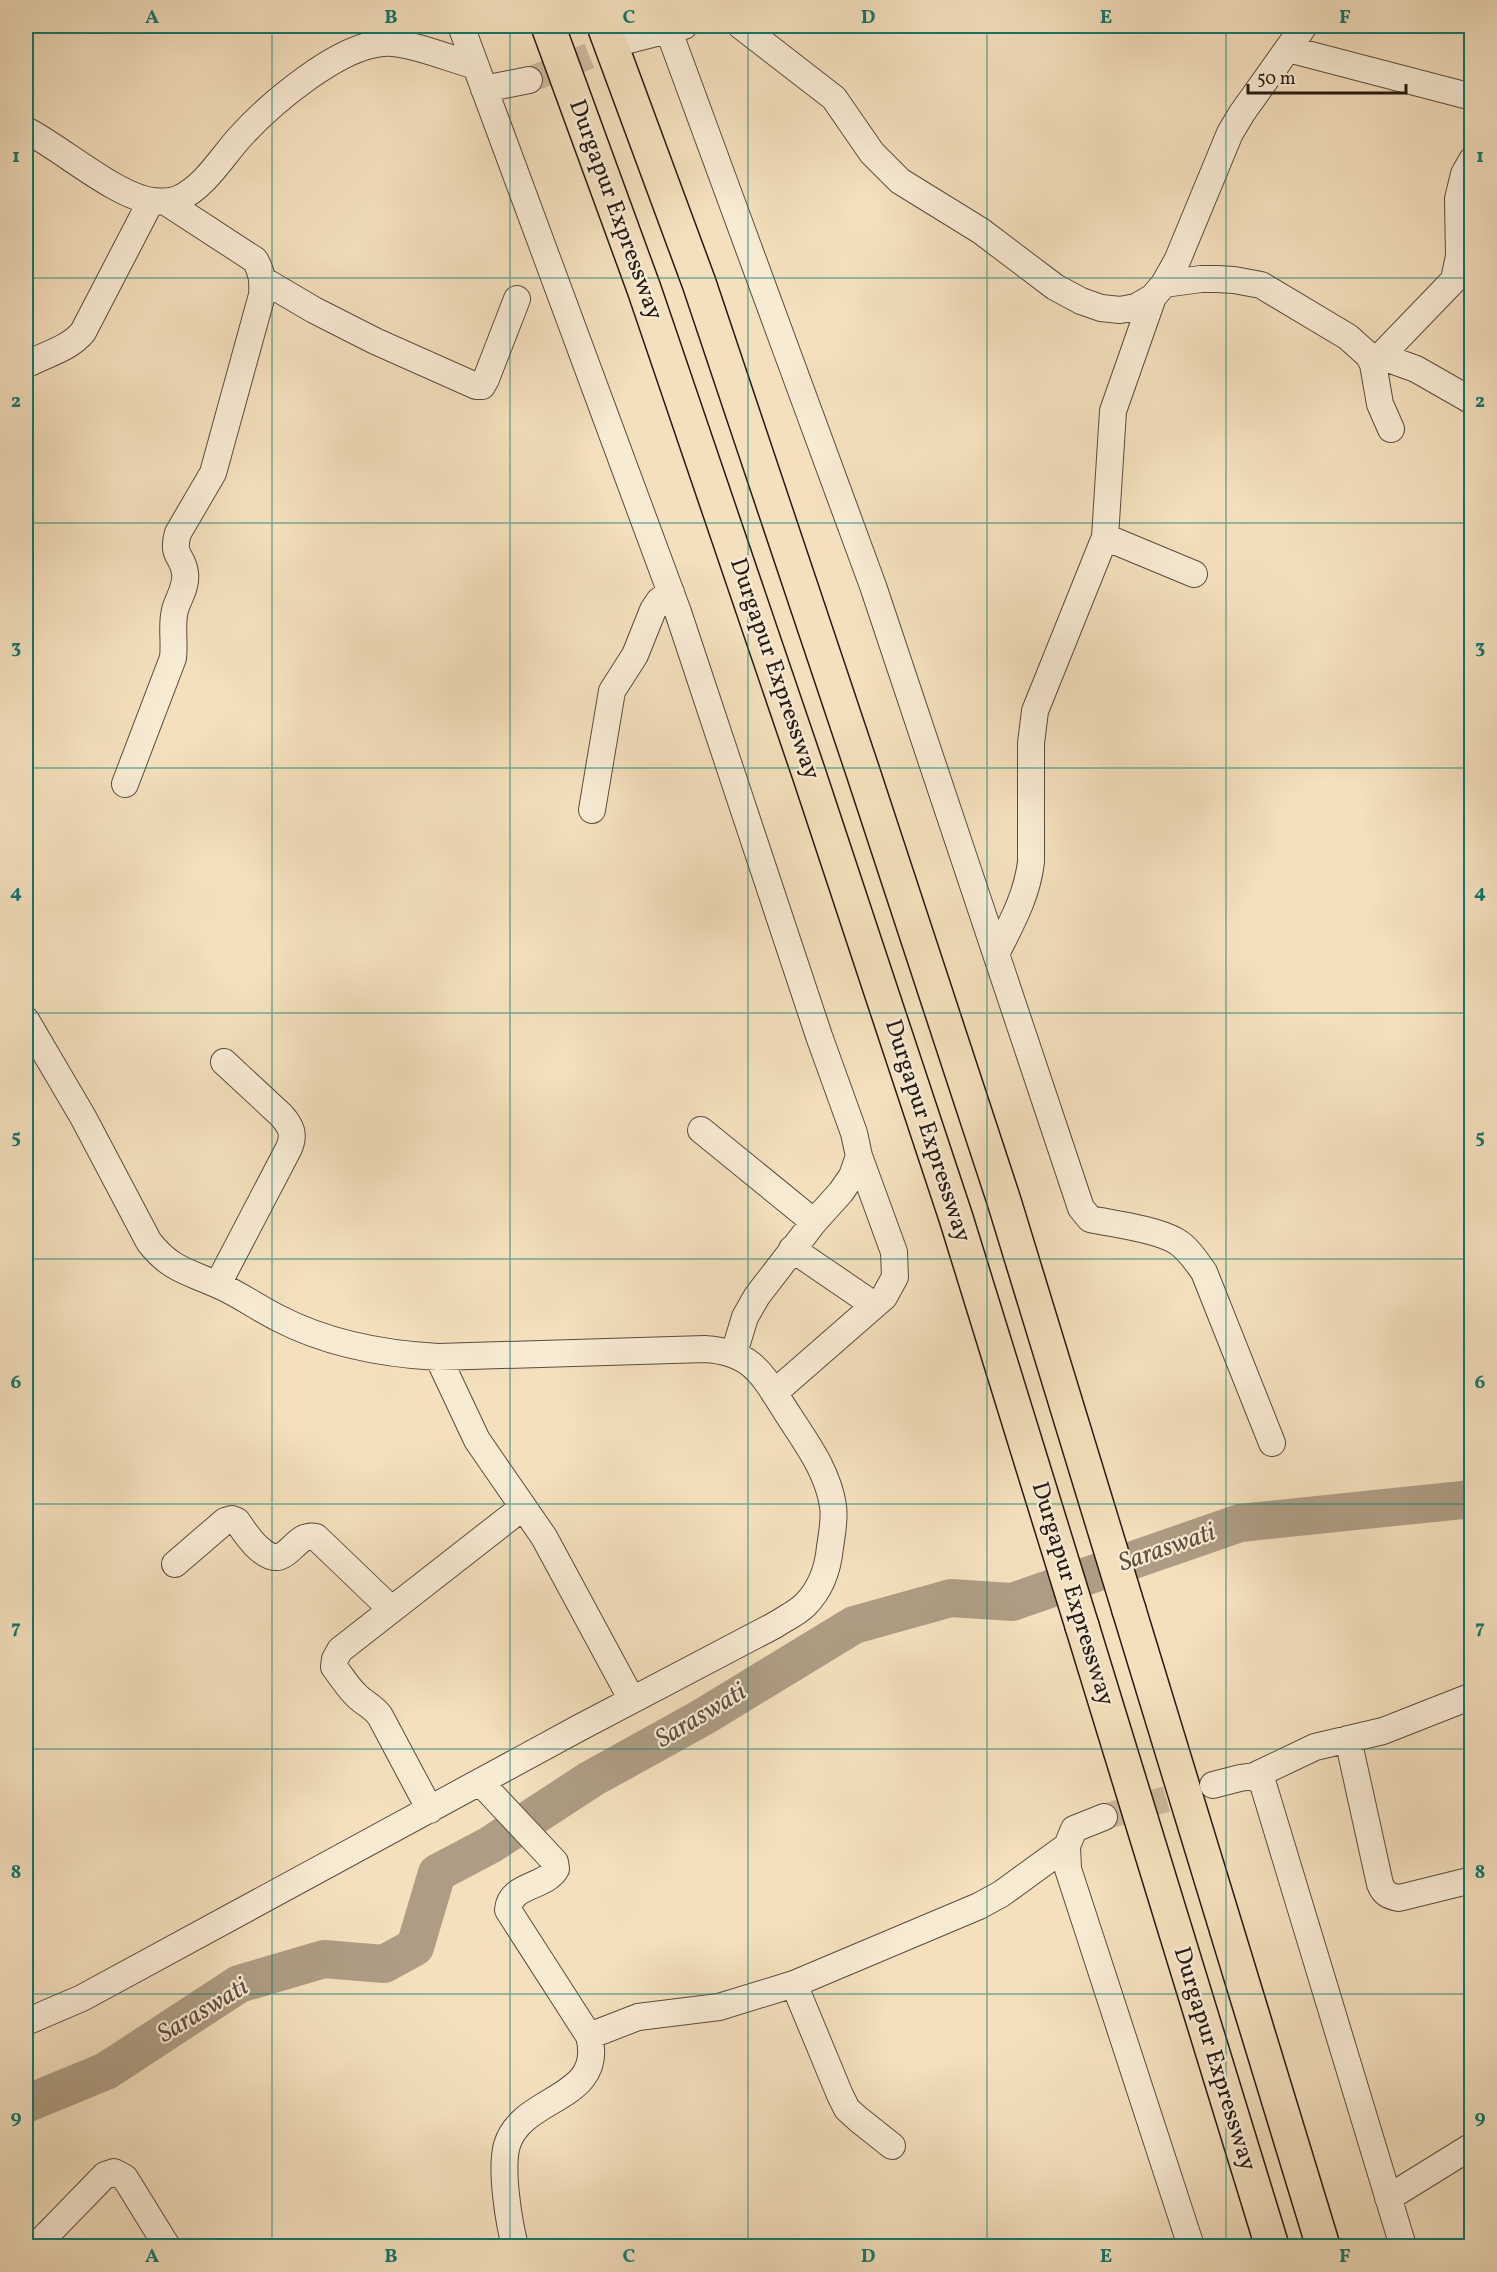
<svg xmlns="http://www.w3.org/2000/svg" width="1497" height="2272" viewBox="0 0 1497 2272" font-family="Vollkorn,serif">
  <rect width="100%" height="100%" fill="#f4e0bd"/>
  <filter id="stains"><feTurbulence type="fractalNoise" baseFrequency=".00333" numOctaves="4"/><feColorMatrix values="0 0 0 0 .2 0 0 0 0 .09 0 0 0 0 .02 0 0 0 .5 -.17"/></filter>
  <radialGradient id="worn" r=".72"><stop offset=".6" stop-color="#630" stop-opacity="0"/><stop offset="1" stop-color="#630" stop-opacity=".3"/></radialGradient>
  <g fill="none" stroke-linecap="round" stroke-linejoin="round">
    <path stroke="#ae9d84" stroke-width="38" d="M26 2104 106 2071 239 1984 324 1959 384 1964 415 1947 437 1873 490 1845 591 1779 703 1717 854 1625 951 1598 1012 1602 1240 1523 1472 1499"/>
    <path stroke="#cbb99b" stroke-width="26" stroke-dasharray="26 13" stroke-linecap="butt" d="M529 80 629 40
      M1104 1817 1201 1789"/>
    <defs>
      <path id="minor" d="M461 26 678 612 819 1036 854 1133 859 1156 852 1176 841 1192 814 1222 757 1296 745 1317 734 1353
        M667 26 873 586 1081 1208 1090 1219C1114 1224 1156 1229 1176 1241 1188 1248 1196 1261 1204 1272L1272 1443
        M741 26 834 98 872 153 900 181 981 231 1055 287 1081 301 1101 308 1120 310 1136 307 1153 297 1164 284 1177 261 1230 133 1242 113 1304 26
        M629 40 684 26
        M1288 49 1472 97
        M484 89 529 80
        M26 130C61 148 117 197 153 201 161 202 172 202 180 198 205 186 222 157 240 137 270 104 338 46 383 43 408 41 450 59 476 66
        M263 280 314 310 375 341 476 386H482L486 379 517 299
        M1164 284 1201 279H1217L1234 280 1261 285 1348 337 1368 355 1373 364 1380 404 1391 429
        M1380 356 1416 369 1472 401
        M1373 364 1454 280 1459 256 1458 199 1464 174 1472 160
        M26 365C45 354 68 350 83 332L151 201
        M1105 537 1194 574
        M125 784 173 658C175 642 171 625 175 610 178 599 187 586 185 573 183 555 171 557 178 533L213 473 262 295C263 281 262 272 255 260L166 202
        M592 810 612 691 635 655 653 610 659 601 671 592
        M996 954C1011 924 1027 896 1031 862V743L1035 711 1105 537 1113 411 1153 297
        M26 1020 83 1117 149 1242C171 1270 187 1271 218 1285 239 1294 258 1308 278 1318 328 1344 382 1354 438 1357L705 1349C755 1352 764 1378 789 1416 807 1444 828 1472 833 1506 835 1519 832 1534 830 1547 828 1569 821 1589 805 1605 797 1613 784 1619 775 1625L579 1728 82 1998 26 2022
        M701 1130 814 1222
        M792 1249 874 1305
        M218 1284 289 1148C295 1134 291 1126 281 1115L224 1062
        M438 1357 477 1440 544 1537 632 1700
        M774 1393 884 1297 895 1277 894 1252 859 1156
        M175 1564 225 1521 232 1519 237 1521C244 1531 252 1544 262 1551 288 1572 293 1531 316 1537L391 1609
        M1348 1739 1380 1884C1384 1894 1389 1896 1399 1898L1472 1880
        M1254 1776 1315 1747 1383 1731 1472 1696
        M481 1783 555 1862 556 1869C545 1888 510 1884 508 1910L589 2036C606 2101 522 2095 507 2145 500 2169 509 2223 515 2246
        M1213 1785 1240 1778 1254 1776 1263 1784 1403 2246
        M430 1810 380 1716C373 1706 363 1703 355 1694 347 1686 341 1676 334 1667L335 1659 340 1650 523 1507
        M1104 1817 1074 1829 1067 1846 1068 1869 1191 2246
        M794 1984 840 2095 847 2109 858 2119 892 2146
        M589 2036 638 2017 719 2007 794 1984 979 1906 1001 1894 1067 1846
        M1388 2198 1472 2146
        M36 2246 105 2175 114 2172 125 2178 167 2246"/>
      <path id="major" d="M1129 1610 1323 2246
        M1082 1626 1272 2246"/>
      <path id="highway" d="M548 26 644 289 809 774 956 1218 1082 1626
        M604 26 699 283 863 772 1004 1201 1129 1610"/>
    </defs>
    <use href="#minor" stroke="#5a4c3e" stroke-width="28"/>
    <use href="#major" stroke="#271b14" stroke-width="36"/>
    <use href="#highway" stroke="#271b14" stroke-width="36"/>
    <use href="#minor" stroke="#f8ebd4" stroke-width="26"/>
    <use href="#major" stroke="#f4e0bd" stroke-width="33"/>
    <use href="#highway" stroke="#f4e0bd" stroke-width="33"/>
  </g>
  <path fill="none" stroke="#0f766e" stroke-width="1.5" stroke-opacity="0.55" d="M272 26V2246M510 26V2246M748 26V2246M987 26V2246M1226 26V2246M26 278H1472M26 523H1472M26 768H1472M26 1013H1472M26 1259H1472M26 1504H1472M26 1749H1472M26 1994H1472"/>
  <g text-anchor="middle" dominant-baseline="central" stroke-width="4.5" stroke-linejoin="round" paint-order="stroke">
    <g font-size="24" fill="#271b14" stroke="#f8ebd4">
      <text transform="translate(615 210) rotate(70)">Durgapur Expressway</text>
      <text transform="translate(774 669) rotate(71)">Durgapur Expressway</text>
      <text transform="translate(927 1131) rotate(72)">Durgapur Expressway</text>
      <text transform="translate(1072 1594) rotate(73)">Durgapur Expressway</text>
      <text transform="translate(1214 2059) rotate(73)">Durgapur Expressway</text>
    </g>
    <g font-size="26" font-style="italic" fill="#5d4f41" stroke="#f8ebd4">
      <text transform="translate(1167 1548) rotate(-19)">Saraswati</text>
      <text transform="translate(701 1716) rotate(-31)">Saraswati</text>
      <text transform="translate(203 2011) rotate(-31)">Saraswati</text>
    </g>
  </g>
  <rect width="1497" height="2272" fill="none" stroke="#f4e0bd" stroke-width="66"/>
  <path d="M1248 84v9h158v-9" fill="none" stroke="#271b14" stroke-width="3"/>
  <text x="1257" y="84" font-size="18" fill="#271b14" stroke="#f8ebd4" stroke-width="4.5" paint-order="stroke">50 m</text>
  <rect x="33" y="33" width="1431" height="2206" fill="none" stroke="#0f766e" stroke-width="2"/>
  <g font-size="20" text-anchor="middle" font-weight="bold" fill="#0f766e">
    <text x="152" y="23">A</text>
    <text x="391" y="23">B</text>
    <text x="629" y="23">C</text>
    <text x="868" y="23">D</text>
    <text x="1106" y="23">E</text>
    <text x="1345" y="23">F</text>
    <text x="16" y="162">1</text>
    <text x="1480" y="162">1</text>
    <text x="16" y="407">2</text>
    <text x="1480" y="407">2</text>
    <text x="16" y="653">3</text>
    <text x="1480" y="653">3</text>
    <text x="16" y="898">4</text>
    <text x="1480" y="898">4</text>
    <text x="16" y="1143">5</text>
    <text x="1480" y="1143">5</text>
    <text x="16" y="1388">6</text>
    <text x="1480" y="1388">6</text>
    <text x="16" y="1633">7</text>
    <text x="1480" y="1633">7</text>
    <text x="16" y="1878">8</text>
    <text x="1480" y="1878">8</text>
    <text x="16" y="2123">9</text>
    <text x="1480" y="2123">9</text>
    <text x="152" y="2262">A</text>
    <text x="391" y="2262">B</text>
    <text x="629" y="2262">C</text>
    <text x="868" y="2262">D</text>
    <text x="1106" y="2262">E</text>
    <text x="1345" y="2262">F</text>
  </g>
  <rect width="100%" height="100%" filter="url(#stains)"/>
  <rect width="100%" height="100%" fill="url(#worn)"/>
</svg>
